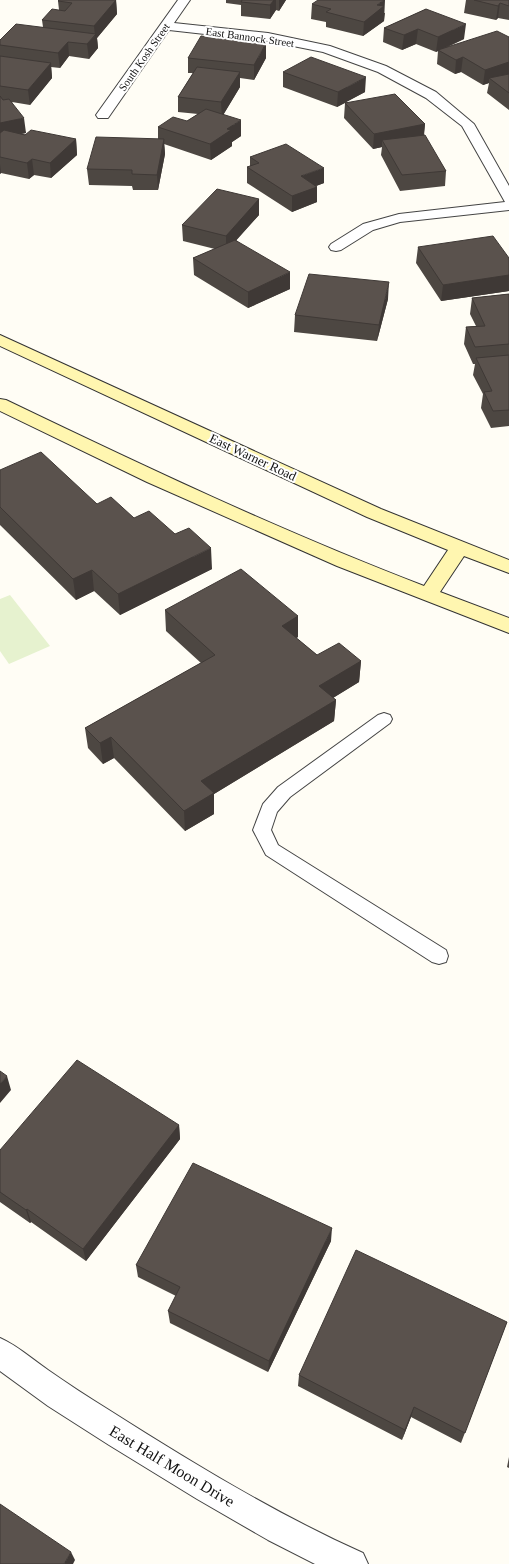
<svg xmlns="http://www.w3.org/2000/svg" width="509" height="1564" viewBox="0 0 509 1564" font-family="Georgia,serif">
  <rect width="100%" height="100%" fill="#fffdf5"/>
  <path fill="#e6f2cf" d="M10 595 50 646 9 664 0 651V599Z"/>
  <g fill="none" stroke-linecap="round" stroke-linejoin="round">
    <defs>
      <path id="service" d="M384 713 390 715 392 719 390 723 290 797 277 812 271 830 278 845 446 950 448 956 446 962 439 964 432 962 266 855 253 830 263 804 278 787 378 715Z"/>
      <path id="minor" d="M178 0H190L174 23 268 33 330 46 386 66 436 92 474 124 509 186V210L400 222 373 230 341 250 336 251 331 250 329 247 331 244 363 224 399 214 505 202 462 126 426 98 378 72 323 52 268 41 169 30 108 118H98L96 115Z
        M0 1338C18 1346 32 1359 48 1370 68 1384 88 1397 109 1410 191 1462 274 1513 363 1553L368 1564H315L268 1540 197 1499 109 1445 48 1406 0 1371Z"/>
      <path id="secondary" d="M0 335 381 509 509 560V573L464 556 440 592 509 618V633L337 566 147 482 0 411V399L6 400C143 466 281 531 424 586L448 550 367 517 0 346Z"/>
    </defs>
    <use href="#service" stroke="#444" stroke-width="2"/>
    <use href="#minor" stroke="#444" stroke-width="2"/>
    <use href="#secondary" stroke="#333" stroke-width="2"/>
    <use href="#service" fill="#fff" fill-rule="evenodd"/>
    <use href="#minor" fill="#fff" fill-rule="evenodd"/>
    <use href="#secondary" fill="#fff6b0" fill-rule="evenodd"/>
  </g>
  <path fill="#4d4742" d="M116 0 117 14 97 38 98 48 89 59 69 56 60 68 51 67 52 78 30 105 12 102 26 133 21 134 76 139 77 155 51 178 34 175 29 179 1 173 0 174V40L43 27 42 20 59 10 58 1Z
    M226 0H286L279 11 276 10 270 19 241 16V5L226 3Z
    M466 0H509V20L498 18 496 20 464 13Z
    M312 4 385 13 384 21 363 36 326 27V22L311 19Z
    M426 9 464 39 448 47 509 37V110L487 93 489 83 483 85 461 72 455 74 437 64 438 51 436 52 416 44 402 50 383 42 384 28Z
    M188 58H266L254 80 240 78V87L223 115 241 136 232 142V146L211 160 164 144 165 154 158 190H133L132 186 89 185 87 169 158 139V127L187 121 198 114 178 112V97L193 73H188Z
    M283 72 365 92 346 102 425 124 424 136 446 171 445 186 400 191 381 155 382 147 373 149 344 118 345 103 337 107 283 87Z
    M250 157 324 183 316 186 317 187V202L292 212 247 183V167H250Z
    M259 199V215L236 240 290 289 248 308 194 275 193 258 215 249 183 241 182 225Z
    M418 247 509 258V291L441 301 416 263Z
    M509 294V426L491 428 481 408 483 394 473 375 475 364H473L464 344 466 327 476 326 470 314 472 298Z
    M388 299 377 341 294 332 295 315Z
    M0 470 97 504 134 518 212 569 120 615 94 591 76 600 0 525Z
    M165 610 298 616V637L296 638 317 655 361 661 359 682 333 698 336 700 334 721 214 794V814L185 831 114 758 103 764 88 748 85 728 201 663 166 631Z
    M179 1125 180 1139 86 1261 31 1222 30 1223 0 1202V1150Z
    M331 1241 268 1372 170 1323 168 1311 176 1296 138 1277 136 1265Z
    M507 1322 461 1443 411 1417 402 1440 298 1386 299 1375Z
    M509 1457V1468L507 1467Z"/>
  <path fill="#3f3936" d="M116 0 117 14 97 38 98 48 89 59 87 44 95 36 94 26Z
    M274 0H276V10L270 19V5Z
    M279 0H286L279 11Z
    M384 0H385L384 21 363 36 364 22 377 5Z
    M500 3 498 18 496 20 498 6Z
    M466 24 464 39 439 50H438V51L436 52 438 37Z
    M418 29 416 44 402 50 404 35Z
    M68 42 69 56 60 68 58 53Z
    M266 43V58L254 80V65Z
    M463 57 461 72 455 74 456 60Z
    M509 62V76L489 78V83L483 85 485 70Z
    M51 63 52 78 30 105 28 90Z
    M240 72V87L222 117 221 102Z
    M366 77 365 92 337 107 338 92Z
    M24 118 26 133 0 138V123Z
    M241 120V136L232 142V146L211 160 210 144 227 129Z
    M425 124 423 140H382V147L373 149 374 134Z
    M76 139 77 155 51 178 50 163Z
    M164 139 165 154 158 190 157 175Z
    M32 159 34 175 29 179 27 163Z
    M0 164 1 173 0 174Z
    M324 168V183L300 192 301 176Z
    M317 187V202L292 212V196Z
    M259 199V215L226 252V236Z
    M290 272V289L248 308V292Z
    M509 275V291L441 301 443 285Z
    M389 282 388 299 377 341 379 325Z
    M211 548 212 569 120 615 118 594Z
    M92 570 94 591 76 600 73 579Z
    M298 616V637L281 647 282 626Z
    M361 661 359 682 318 707 319 686Z
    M336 700 334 721 214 794V814L185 831 184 811 201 781Z
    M111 737 114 758 103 764 100 743Z
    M7 1076 11 1090 0 1103V1084Z
    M179 1125 180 1139 86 1261 83 1249Z
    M27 1209 31 1222 30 1223 26 1210Z
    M332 1228 331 1241 268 1372 269 1361Z
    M414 1407 411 1417 402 1440 405 1430Z
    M71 1552 75 1560 73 1564H64Z"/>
  <path fill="#5a524d" stroke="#3f3936" d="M59 0H116L94 26 42 20 52 9 65 11 72 3 58 1Z
    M242 0H274L270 5 241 2Z
    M318 0H384L377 5 384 6 364 22 326 12 331 9 312 4Z
    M474 0H509V6L500 3 498 6Z
    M426 9 466 24 438 37 418 29 404 35 384 28Z
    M16 24 96 34 87 44 68 42 58 53 0 45V40Z
    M497 31 509 37V62L485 70 463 57 456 60 438 50Z
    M201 36 266 43 254 65 188 58Z
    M0 56 51 63 28 90 0 86Z
    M311 57 366 77 338 92 283 72Z
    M197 67 240 72 221 102 178 97Z
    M509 74V93L489 78Z
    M395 94 425 124 374 134 345 103Z
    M0 96 3 100 9 99 24 118 0 123Z
    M206 109 241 120 227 129 231 130 210 144 158 127 173 117 187 121Z
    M4 130 25 135 31 130 76 139 50 163 32 159 27 163 0 157V133Z
    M425 135 446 171 402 175 382 140Z
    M96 137 164 139 157 175 132 174V170L87 169Z
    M286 144 324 168 301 176 317 187 292 196 247 167 259 163 250 157Z
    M217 189 259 199 226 236 182 225Z
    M493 236 509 258V275L443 285 418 247Z
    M235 240 290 272 248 292 193 258Z
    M309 274 389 282 379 325 295 315Z
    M509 294V344L475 347 466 327 485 326 472 298Z
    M509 355V410L493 411 484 392 492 391 476 358Z
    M41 452 97 504 111 497 134 518 149 511 175 534 189 528 211 548 118 594 92 570 73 579 0 507V470Z
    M241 569 298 616 282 626 317 655 339 643 361 661 319 686 336 700 201 781 214 793 184 811 111 737 100 743 85 728 215 655 165 610Z
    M77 1060 179 1125 83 1249 27 1209 26 1210 0 1192V1150Z
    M0 1071 7 1076 0 1084Z
    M193 1163 332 1228 269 1361 168 1311 180 1287 136 1265Z
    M356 1250 507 1322 465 1433 414 1407 405 1430 299 1375Z
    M0 1504 71 1552 64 1564H0Z"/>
  <g text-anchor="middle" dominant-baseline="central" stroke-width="4" stroke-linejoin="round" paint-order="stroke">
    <g font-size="11" fill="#111" stroke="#fff">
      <text transform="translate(250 37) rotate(8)">East Bannock Street</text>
      <text transform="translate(144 57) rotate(-55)">South Kosh Street</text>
    </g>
    <g font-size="13" fill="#111" stroke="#fff">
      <text transform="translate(253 457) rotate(25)">East Warner Road</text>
    </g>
    <g font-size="16" fill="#111" stroke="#fff">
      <text transform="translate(172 1466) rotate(31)">East Half Moon Drive</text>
    </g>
  </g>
</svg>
